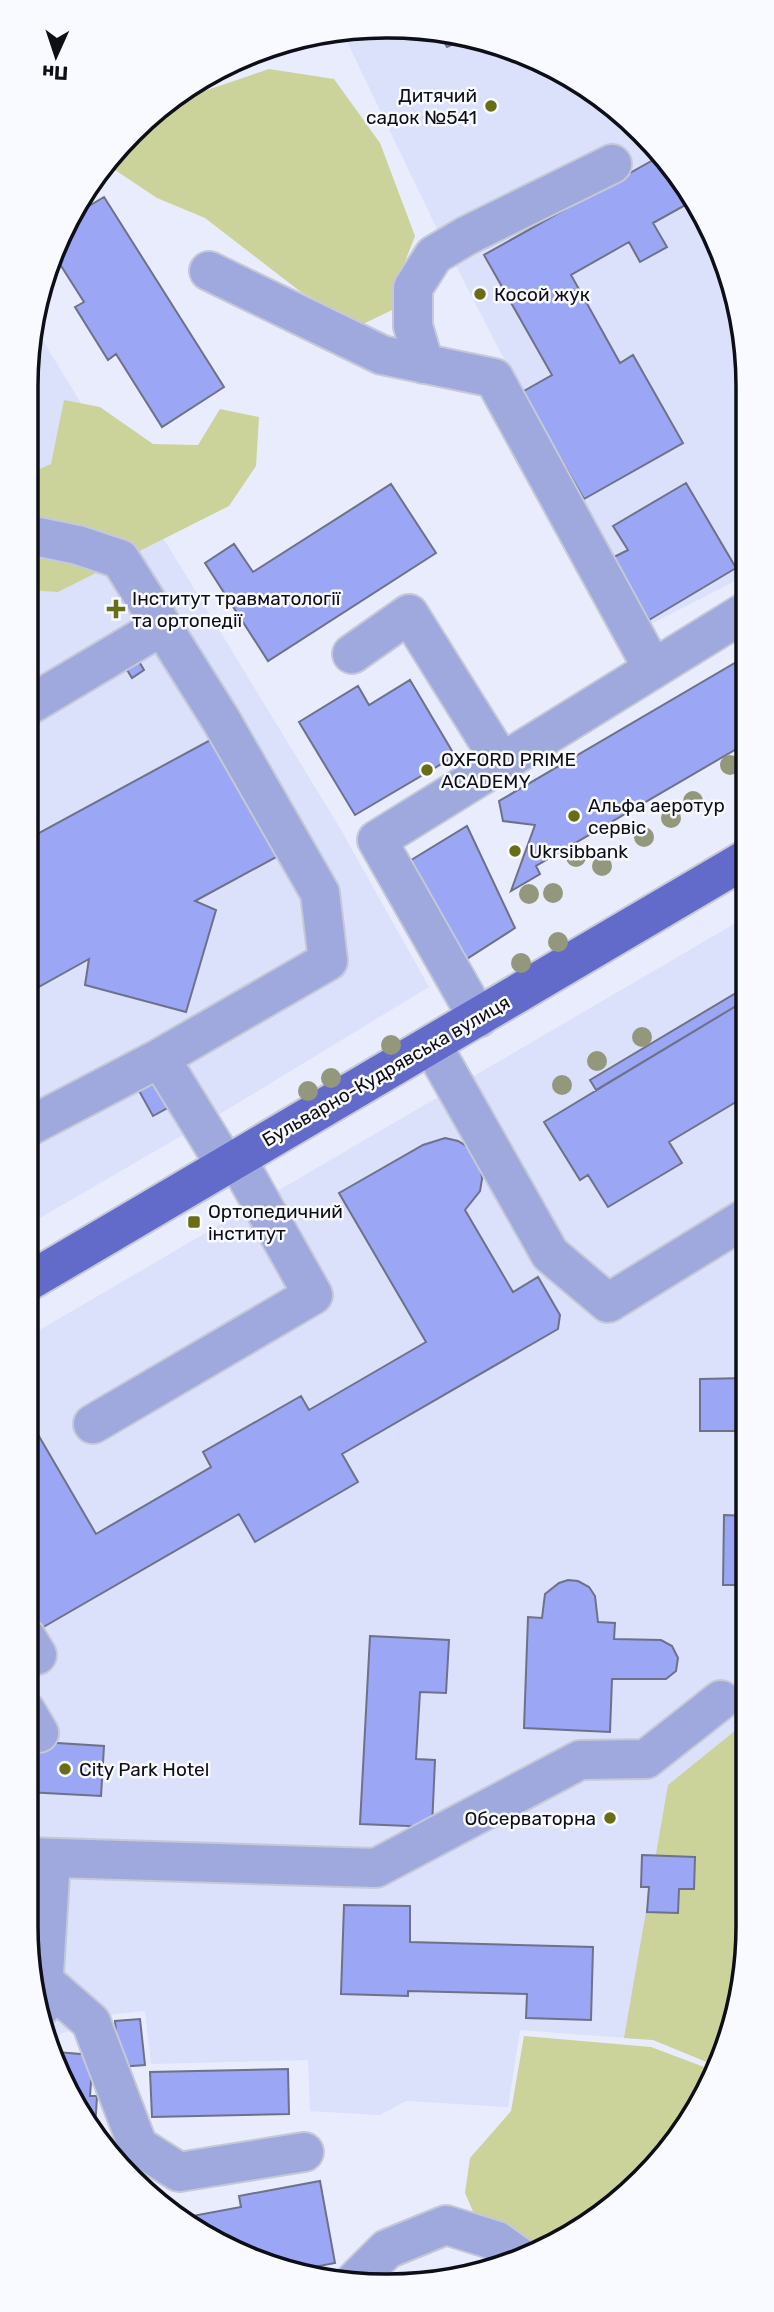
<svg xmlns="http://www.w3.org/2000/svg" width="774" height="2312" viewBox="0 0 774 2312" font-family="Rubik,sans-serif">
  <rect width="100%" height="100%" fill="#e8ecfc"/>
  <path fill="#dbe0fb" d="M341 29 480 38 568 75 658 149 720 249 745 340V576L643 628 438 231Z
    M34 326 341 830 429 987 218 1115 207 1112 188 1132 26 1226V387Z
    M746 917 748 1925 736 2018 714 2065 653 2040 520 2030 508 2107 406 2101 380 2115 310 2111 308 2060 151 2064 145 2011 115 2014 60 2034 55 2065 26 1925V1338Z"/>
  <path fill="#cbd39a" d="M269 69 334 79 380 143 415 236 404 264 392 310 363 324 301 292 205 218 157 198 115 170 98 173 101 168 178 100Z
    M64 400 100 407 153 444 198 445 220 409 259 417 256 466 229 506 58 592 26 590V475L51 464Z
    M747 1721 748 1925 736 2018 714 2065 653 2040 624 2038 668 1785Z
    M524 2036 651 2047 712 2070 687 2126 588 2225 527 2252 475 2216 465 2193 470 2158 511 2111Z"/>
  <path fill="#9ba7f4" stroke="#6d7189" stroke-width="2" d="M441 36 467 38 447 47Z
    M662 155 691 202 653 223 667 247 640 262 629 242 571 275 620 363 633 355 683 443 584 499 522 392 552 375 484 255Z
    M104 197 224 387 162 427 116 354 108 360 75 307 84 302 56 258 79 212Z
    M686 483 736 568 649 620 612 558 628 550 613 526Z
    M391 484 436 553 268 661 205 563 234 544 253 572Z
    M134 653 144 670 132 678 121 660Z
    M745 657V744L536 866 540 874 511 891 535 825 503 821 499 801Z
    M410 680 455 756 355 815 299 722 358 686 369 705Z
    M214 738 291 849 195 901 216 910 186 1012 85 985 89 959 26 994V840Z
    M467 826 515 928 462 962 403 865Z
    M746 987V1000L596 1090 590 1080Z
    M746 1000V1096L669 1142 682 1163 608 1207 588 1175 580 1180 544 1122Z
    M157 1079 171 1106 153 1116 138 1089Z
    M445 1138 458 1141 468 1147 481 1167 482 1179 480 1191 465 1210 513 1292 538 1277 560 1315 558 1329 342 1454 358 1482 255 1542 239 1514 40 1629 26 1606V1414L96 1534 211 1467 203 1452 301 1396 309 1410 426 1342 339 1193 423 1145Z
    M747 1378V1431H700V1379Z
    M724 1515 747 1516V1615L736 1614 737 1585H723Z
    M568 1580 578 1581 589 1587 595 1596 598 1622 615 1623 614 1639 661 1640 672 1646 678 1658 676 1671 666 1679H612L610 1732 524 1728 528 1617 542 1618 545 1594 559 1583Z
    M370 1636 449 1640 446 1693 420 1692 416 1759 435 1760 432 1827 360 1824Z
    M26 1741 104 1746 101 1796 26 1792Z
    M642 1855 695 1857 694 1889H679L678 1913 647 1912 649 1887H641Z
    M344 1905 410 1906V1942L593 1947 591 2020 526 2018 527 1994 408 1991V1996L341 1994Z
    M140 2019 145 2065 119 2067 115 2021Z
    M56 2052 93 2055 90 2096H97L95 2129 55 2065Z
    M288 2069 289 2114 152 2117 150 2072Z
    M320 2181 335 2263 299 2270 227 2248 187 2217 241 2207 239 2196Z"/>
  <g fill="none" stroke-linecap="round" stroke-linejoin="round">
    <defs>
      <path id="minor" d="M209 271 382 355 494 378 653 669
        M424 364 413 326V288L434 255 466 236 612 164
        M26 539 39 537 78 545 120 559 221 720 320 893 328 961 160 1058 26 1128
        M352 654 409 614 502 763
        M26 707 162 626
        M478 1018 377 840 742 614
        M432 1045 550 1254 608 1303 746 1218
        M160 1058 225 1164
        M93 1424 313 1295 236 1158
        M26 1637 37 1655
        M26 1711 39 1733H26
        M26 1857 376 1868 580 1760 646 1759 721 1700
        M45 1982 91 2022 138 2146 179 2172 304 2152
        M42 2006 51 1858
        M354 2282 387 2249 446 2225 497 2241 518 2256"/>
      <path id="major" d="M26 1283 746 859"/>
    </defs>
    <use href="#minor" stroke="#c5c8d7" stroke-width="42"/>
    <use href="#major" stroke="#c5c8d7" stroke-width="42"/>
    <use href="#minor" stroke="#9fa9dd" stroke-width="38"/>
    <use href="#major" stroke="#626bca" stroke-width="38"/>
  </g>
  <g fill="#93987c">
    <circle cx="730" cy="765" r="10"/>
    <circle cx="693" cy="801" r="10"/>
    <circle cx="671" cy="818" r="10"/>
    <circle cx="644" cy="837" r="10"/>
    <circle cx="576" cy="857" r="10"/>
    <circle cx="602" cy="866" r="10"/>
    <circle cx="553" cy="893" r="10"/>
    <circle cx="529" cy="894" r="10"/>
    <circle cx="558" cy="942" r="10"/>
    <circle cx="521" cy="963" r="10"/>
    <circle cx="642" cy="1037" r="10"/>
    <circle cx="391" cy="1045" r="10"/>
    <circle cx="597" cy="1061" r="10"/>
    <circle cx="331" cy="1078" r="10"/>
    <circle cx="562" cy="1085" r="10"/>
    <circle cx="308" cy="1091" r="10"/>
  </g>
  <g fill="#676e15" stroke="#f8faff" stroke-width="2.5">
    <circle cx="491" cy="106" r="7"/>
    <circle cx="480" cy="294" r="7"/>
    <path d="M112.5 598.5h7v7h7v7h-7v7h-7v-7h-7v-7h7z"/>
    <circle cx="427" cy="770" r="7"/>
    <circle cx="574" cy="816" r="7"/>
    <circle cx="515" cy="851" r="7"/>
    <rect x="187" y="1215" width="14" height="14" rx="3.5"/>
    <circle cx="65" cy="1769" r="7"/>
    <circle cx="610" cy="1818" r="7"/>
  </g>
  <g text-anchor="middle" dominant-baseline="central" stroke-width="5" stroke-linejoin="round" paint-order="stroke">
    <g font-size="19" fill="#0d0e17" stroke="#f8faff" text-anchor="start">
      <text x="477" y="95" text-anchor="end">Дитячий<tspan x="477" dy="22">садок №541</tspan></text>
      <text x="494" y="294">Косой жук</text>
      <text x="132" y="598">Інститут травматології<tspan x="132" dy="22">та ортопедії</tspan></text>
      <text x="441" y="759">OXFORD PRIME<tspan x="441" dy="22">ACADEMY</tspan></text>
      <text x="588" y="805">Альфа аеротур<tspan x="588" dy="22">сервіс</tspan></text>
      <text x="529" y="851">Ukrsibbank</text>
      <text x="208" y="1211">Ортопедичний<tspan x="208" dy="22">інститут</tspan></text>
      <text x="79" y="1769">City Park Hotel</text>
      <text x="596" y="1818" text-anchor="end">Обсерваторна</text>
    </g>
    <g font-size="19" fill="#0d0e17" stroke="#f8faff">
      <text transform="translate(386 1071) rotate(-30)">Бульварно-Кудрявська вулиця</text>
    </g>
  </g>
  <path d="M0 0H774V2312H0ZM386 38H388A348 348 0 0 1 736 386V1926A348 348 0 0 1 388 2274H386A348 348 0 0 1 38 1926V386A348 348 0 0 1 386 38Z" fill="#f8faff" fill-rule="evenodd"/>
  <path fill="none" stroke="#0d0e17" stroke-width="3.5" d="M386 38H388A348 348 0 0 1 736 386V1926A348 348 0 0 1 388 2274H386A348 348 0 0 1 38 1926V386A348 348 0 0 1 386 38Z"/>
  <g transform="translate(56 56) rotate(183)" stroke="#f8faff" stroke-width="5" paint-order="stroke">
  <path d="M0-5L12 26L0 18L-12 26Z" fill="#0d0e17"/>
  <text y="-10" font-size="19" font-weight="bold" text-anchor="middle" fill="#0d0e17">Пн</text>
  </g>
</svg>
